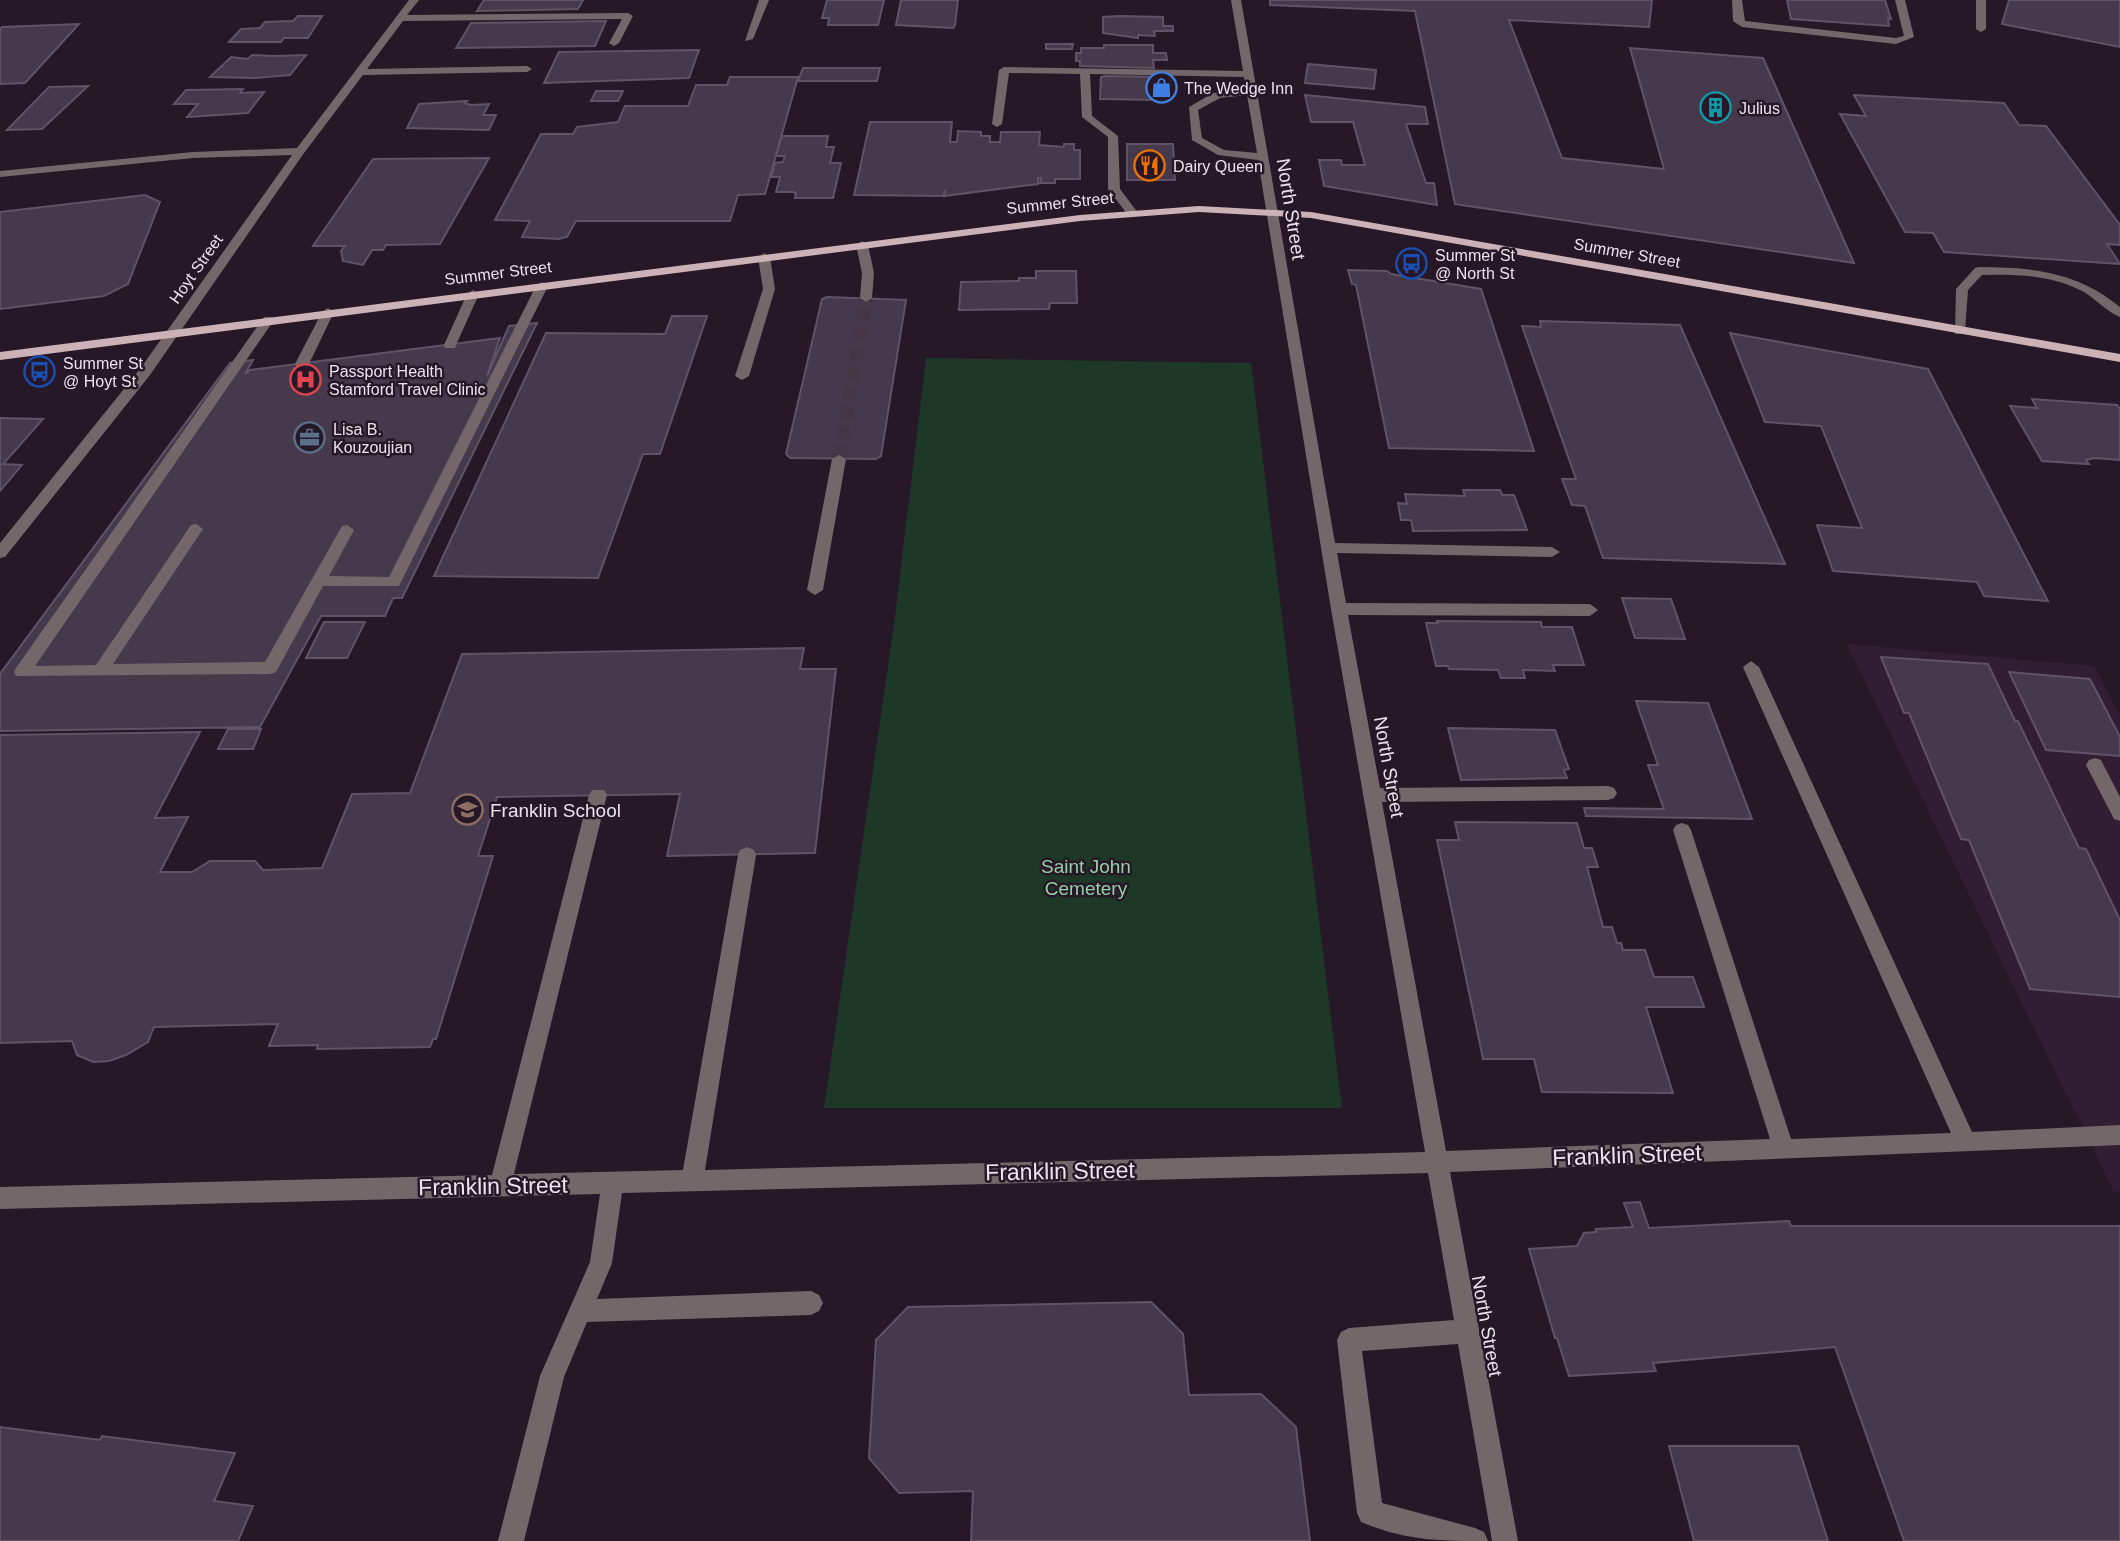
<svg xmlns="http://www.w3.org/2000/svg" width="2120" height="1541" viewBox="0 0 2120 1541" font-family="Arial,sans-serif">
  <rect width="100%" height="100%" fill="#271827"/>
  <path fill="#321e32" d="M1847 644 2094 666 2120 716V1191L2114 1192Z"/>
  <path fill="#1d3826" d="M926 358 1251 363 1342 1108H824L894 625Z"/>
  <path fill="#45394b" stroke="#605367" stroke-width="2" d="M484 0H583L578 9 477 11Z
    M827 0H884L878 25H828L829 18H822Z
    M901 0H958L955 25 953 28 896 25Z
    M1270 0H1652L1649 27 1509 20 1562 158 1664 169 1630 48 1763 58 1854 263 1455 204 1415 11 1270 5Z
    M1787 0H1885L1891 19 1888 18 1889 26 1791 19Z
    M2009 0H2120V47L2002 24Z
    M298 16H322L308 38H284L281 42H229L241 29 260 28 265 22 293 21Z
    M1120 16 1163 17V26H1173V31H1154L1155 36 1138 35V38L1103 33V17Z
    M606 21 595 46 456 48 471 23Z
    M79 24 25 83 0 84V29L2 27Z
    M1046 44H1073L1072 49H1046Z
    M1104 45H1153V53H1166L1167 60H1153L1154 68 1080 66V61H1076V53H1081V48H1104Z
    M699 50 689 78 544 83 559 52Z
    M252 55 274 56 306 55 290 75 255 78 210 77 231 57 248 59Z
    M1308 64 1376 70 1374 89 1305 83Z
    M803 68H880L877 81H798Z
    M1105 76 1163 77V100L1100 99 1101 77Z
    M730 77H798L765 194 738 195 730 221H576L567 237 559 239 522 237 530 221 495 220 541 134H573L577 127 618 122 625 106H688L696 85H727Z
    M88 86 42 129 7 130 49 87Z
    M243 89 240 93 264 92 248 113 187 117 198 104H174L186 90Z
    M596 91H623L618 101H591Z
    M1305 95 1425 107 1428 124H1406L1426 183H1434L1437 205 1324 186 1319 160H1341L1342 165H1365L1353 122H1311Z
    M1854 95 2004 103 2019 125 2046 126 2120 225V245L2107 244 2120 264 1944 252 1933 233 1905 232 1840 114 1866 116Z
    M467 101 465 103 471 105 489 104 483 115H496L489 130 407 128 419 104Z
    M870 122H952L950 142H957L958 131 981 132V136H990V142H1000L1001 132H1040L1039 145 1064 147V144H1074V150H1080V179H1055V183H1040L1041 178H1038V184L944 196 945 190 943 196 854 195Z
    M782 136H828L826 147H834L830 163H841L833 198H795L796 193 793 192H776L780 177H771L775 163 783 162 785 156H776Z
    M1127 144H1173L1175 180H1127Z
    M489 158 440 244 386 245 383 250H372L363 265 343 261 341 251 345 246H313L373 159Z
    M145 195 160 202 128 284 104 296 0 309V212Z
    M1348 270 1387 271 1391 274 1481 289 1534 451 1389 448 1356 285 1352 284Z
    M1036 271H1076L1077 303H1050L1049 309 959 310 961 282 1019 281V278H1036Z
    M827 297 906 300 881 456 876 459 790 458 786 454 822 299Z
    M672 316H707L660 454H643L598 578 434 576 546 333 665 334Z
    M1540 321 1680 325 1785 564 1603 558 1585 506 1572 505 1562 479H1576L1522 326 1541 327Z
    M537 323 402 598H393L385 616H321L260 727 0 731V674L230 363 253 360 245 374 250 370 500 338 487 376 509 326Z
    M1730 333 1928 369 2048 601 1984 596 1977 582 1833 571 1817 525 1862 528 1821 426 1765 422Z
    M2032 399 2117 405 2120 409V460L2094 458 2086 460 2089 464 2042 461 2010 406 2037 408Z
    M0 418 43 419 3 464 22 465 0 491Z
    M1463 490H1500L1502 495H1514L1527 530 1413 531 1411 520H1401L1398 503 1407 504 1405 494 1465 496Z
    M1622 598 1671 599 1685 639 1635 638Z
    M1437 621 1541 622 1542 627H1572L1584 665H1553L1555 671 1523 670 1525 678H1501L1498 670 1449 669 1448 666H1436L1426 623H1438Z
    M324 622H365L347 658H306Z
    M804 648 800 669H836L815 853 667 856 680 794 497 797 478 856H493L436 1039H433L430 1047 317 1049 318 1045 269 1046 278 1024 154 1027 148 1042 126 1055 109 1061 93 1062 77 1055 72 1041 0 1043V735L200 732 155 818 188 817 160 872H192L210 861H255L263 870 322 868 352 794 410 793 462 654Z
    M1881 657 1988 664 2015 721H2018L2079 848 2086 849 2120 920V997L2030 989 1969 840 1961 839 1909 713H1904Z
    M2009 672 2090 679 2120 737V756L2046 750Z
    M1636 701 1708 703 1752 819 1586 816 1584 808 1664 809 1648 765H1658Z
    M1448 728 1555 730 1569 769 1564 770 1567 778 1461 780Z
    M228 729H261L253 749H218Z
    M1455 822 1577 823 1584 848H1592L1598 867H1587L1603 927H1612L1617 943H1621L1623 950H1645L1654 977H1693L1704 1007H1646L1673 1093 1542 1092 1534 1059H1483L1437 840H1459Z
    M1640 1202 1649 1228 1789 1221 1791 1226H2120V1541H1904L1835 1347 1653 1363 1656 1371 1569 1376 1557 1338H1555L1529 1249 1577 1246 1584 1233 1596 1232V1229L1633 1227 1624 1203Z
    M1151 1302 1183 1334 1189 1395 1261 1394 1296 1427 1310 1541H971L973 1491 899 1493 869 1458 876 1340 908 1307Z
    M0 1427 100 1440 102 1436 235 1453 214 1501 253 1506 238 1541H0Z
    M1669 1446H1798L1828 1541H1694Z"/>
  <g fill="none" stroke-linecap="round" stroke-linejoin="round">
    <path stroke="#453645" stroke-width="13" stroke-dasharray="13 7" stroke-linecap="butt" d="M839 459 866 298"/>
    <path fill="#74676a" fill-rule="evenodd" d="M409 0H419L407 15 628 13 633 16 619 43 614 46 609 43 622 19 403 21 367 69 527 66 532 69 527 72 363 75 304 153 150 375 5 557 0 558V543L140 369 292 155 193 158 0 177V171L193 152 297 148Z
      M759 0H769L753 39 745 41Z
      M1231 0H1241L1335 543 1552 547 1560 552 1552 557 1337 553 1346 603 1590 604 1598 610 1590 616 1348 615 1380 788 1608 786 1614 788 1617 793 1614 798 1608 800 1382 802 1446 1151 1770 1139 1673 830 1676 825 1682 823 1688 825 1691 830 1791 1139 1951 1133 1743 667 1751 661 1759 667 1972 1132 2120 1125V1145L1450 1172 1518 1541H1492L1458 1344 1362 1351 1382 1503 1475 1528 1484 1532 1488 1541C1441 1541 1406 1541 1361 1522L1357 1513 1337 1340 1341 1332 1349 1328 1454 1320 1428 1173 622 1193 612 1263 597 1299 811 1291 819 1295 823 1303 819 1311 811 1315 587 1322 564 1377 524 1541H498L540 1376 590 1262 600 1194 0 1209V1187L492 1175 589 795 592 790H604L607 795 514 1174 683 1170 738 855 740 850 747 847 754 850 756 855 705 1170 1425 1152 1331 609 1258 160 1218 155 1192 140 1189 107 1213 93 1246 89 1244 77 1090 74 1092 116 1118 136 1120 189 1138 213 1132 216 1128 215 1108 189V137L1082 117 1080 74 1009 73 1002 124 997 127 992 124 999 70 1004 67 1243 71ZM1247 95 1257 153 1224 150 1202 138 1198 110 1220 98Z
      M1732 0H1742L1745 21 1896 38 1904 36 1895 0H1905L1914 37 1896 44 1742 27 1733 21Z
      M1976 0H1986V29L1981 32 1976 29Z
      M862 241 868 245 874 273 872 298 866 302 860 298 862 273 856 245Z
      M764 253 770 257 775 289 749 376 742 380 735 376 763 289 758 257Z
      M1979 267C2032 267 2078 272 2120 307V317C2107 312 2096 299 2084 292 2053 275 2017 274 1982 275L1968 290 1965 331 1963 334H1955L1956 289 1975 268Z
      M542 282 548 286 399 586H323L276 672 270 674 16 676 14 672 16 668 264 317H272L274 320 35 666 96 665 191 525 196 524 203 529 113 664 265 662 342 526 347 525 354 530 329 576 389 577 536 286Z
      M473 290 479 294 456 345 455 348H445L444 345 467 294Z
      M328 308 334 312 309 364 302 368 297 367 295 364 322 312Z
      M839 455 846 459 823 590 815 595 807 590 832 459Z
      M2095 758 2101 760 2120 797V821L2114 819 2086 765 2089 760Z"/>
    <path fill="#ccb2b7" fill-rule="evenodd" d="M1199 206 1311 212 2120 354V362L1311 218 1199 212 1080 221 0 360V352L1080 215Z"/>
  </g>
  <defs>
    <symbol id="shop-ring" viewBox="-11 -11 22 22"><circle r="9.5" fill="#271827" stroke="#3f7fe0" stroke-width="1.5"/><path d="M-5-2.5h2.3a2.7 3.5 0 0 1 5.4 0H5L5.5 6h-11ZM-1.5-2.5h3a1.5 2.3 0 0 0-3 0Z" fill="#3f7fe0"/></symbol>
    <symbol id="building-ring" viewBox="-11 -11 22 22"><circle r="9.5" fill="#271827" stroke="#0f9aa8" stroke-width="1.5"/><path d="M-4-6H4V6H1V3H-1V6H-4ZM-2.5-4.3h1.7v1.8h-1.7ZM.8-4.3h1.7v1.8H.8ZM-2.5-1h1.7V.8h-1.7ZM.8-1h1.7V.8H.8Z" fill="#0f9aa8"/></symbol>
    <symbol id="restaurant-ring" viewBox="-11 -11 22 22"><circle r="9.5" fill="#271827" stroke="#e8710a" stroke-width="1.5"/><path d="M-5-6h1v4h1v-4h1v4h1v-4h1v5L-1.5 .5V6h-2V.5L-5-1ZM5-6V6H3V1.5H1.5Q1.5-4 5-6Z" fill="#e8710a"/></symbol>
    <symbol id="bus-ring" viewBox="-11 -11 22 22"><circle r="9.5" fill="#271827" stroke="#1a4fb4" stroke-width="1.5"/><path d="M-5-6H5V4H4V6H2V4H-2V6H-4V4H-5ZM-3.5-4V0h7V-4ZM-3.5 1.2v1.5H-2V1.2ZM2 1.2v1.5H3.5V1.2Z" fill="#1a4fb4"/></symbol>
    <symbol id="hospital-ring" viewBox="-11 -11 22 22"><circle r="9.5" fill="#271827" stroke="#e0444e" stroke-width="1.5"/><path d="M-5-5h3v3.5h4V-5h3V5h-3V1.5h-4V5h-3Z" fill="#e0444e"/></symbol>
    <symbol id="office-ring" viewBox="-11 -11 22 22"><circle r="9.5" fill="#271827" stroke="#5c6f8a" stroke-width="1.5"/><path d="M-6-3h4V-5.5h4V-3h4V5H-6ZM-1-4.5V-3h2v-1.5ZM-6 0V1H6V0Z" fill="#5c6f8a"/></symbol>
    <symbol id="school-ring" viewBox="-11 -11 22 22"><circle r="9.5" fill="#271827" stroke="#8d6e63" stroke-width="1.5"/><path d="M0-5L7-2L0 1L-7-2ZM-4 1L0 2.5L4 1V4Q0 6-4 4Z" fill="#8d6e63"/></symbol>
  </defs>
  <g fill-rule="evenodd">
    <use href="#shop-ring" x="1144" y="70" width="35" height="35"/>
    <use href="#building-ring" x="1698" y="90" width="35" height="35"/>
    <use href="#restaurant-ring" x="1132" y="148" width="35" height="35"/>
    <use href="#bus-ring" x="1394" y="246" width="35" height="35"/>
    <use href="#bus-ring" x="22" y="354" width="35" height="35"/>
    <use href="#hospital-ring" x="288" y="362" width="35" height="35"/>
    <use href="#office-ring" x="292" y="420" width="35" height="35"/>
    <use href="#school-ring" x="450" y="792" width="35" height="35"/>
  </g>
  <g text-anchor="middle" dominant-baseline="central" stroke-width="5" stroke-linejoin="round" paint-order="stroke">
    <g font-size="16" fill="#ece2ec" stroke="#271827" text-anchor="start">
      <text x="1184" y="88">The Wedge Inn</text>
      <text x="1739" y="108">Julius</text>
      <text x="1173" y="166">Dairy Queen</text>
      <text x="1435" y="255">Summer St<tspan x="1435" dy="18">@ North St</tspan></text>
      <text x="63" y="363">Summer St<tspan x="63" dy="18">@ Hoyt St</tspan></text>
      <text x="329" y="371">Passport Health<tspan x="329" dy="18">Stamford Travel Clinic</tspan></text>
      <text x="333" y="429">Lisa B.<tspan x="333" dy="18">Kouzoujian</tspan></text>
    </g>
    <g font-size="16" fill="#ece2ec" stroke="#271827">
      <text transform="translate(1060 203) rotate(-6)">Summer Street</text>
      <text transform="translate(1627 253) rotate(10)">Summer Street</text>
      <text transform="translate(196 269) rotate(-55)">Hoyt Street</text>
      <text transform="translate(498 273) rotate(-7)">Summer Street</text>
    </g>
    <g font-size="19" fill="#ece2ec" stroke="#271827">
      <text transform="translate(1291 209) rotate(81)">North Street</text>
      <text transform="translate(1389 767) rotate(80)">North Street</text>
      <text transform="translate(1487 1326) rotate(80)">North Street</text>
    </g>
    <g font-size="19" fill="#ece2ec" stroke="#271827" text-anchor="start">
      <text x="490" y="810">Franklin School</text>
    </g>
    <g font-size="19" fill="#95cfa6" stroke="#271827">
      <text x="1086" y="866">Saint John<tspan x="1086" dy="22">Cemetery</tspan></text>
    </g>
    <g font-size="23" fill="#ece2ec" stroke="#271827">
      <text transform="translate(1627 1155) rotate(-2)">Franklin Street</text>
      <text transform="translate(1060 1171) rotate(-1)">Franklin Street</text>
      <text transform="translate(493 1186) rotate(-1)">Franklin Street</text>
    </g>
  </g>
</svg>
